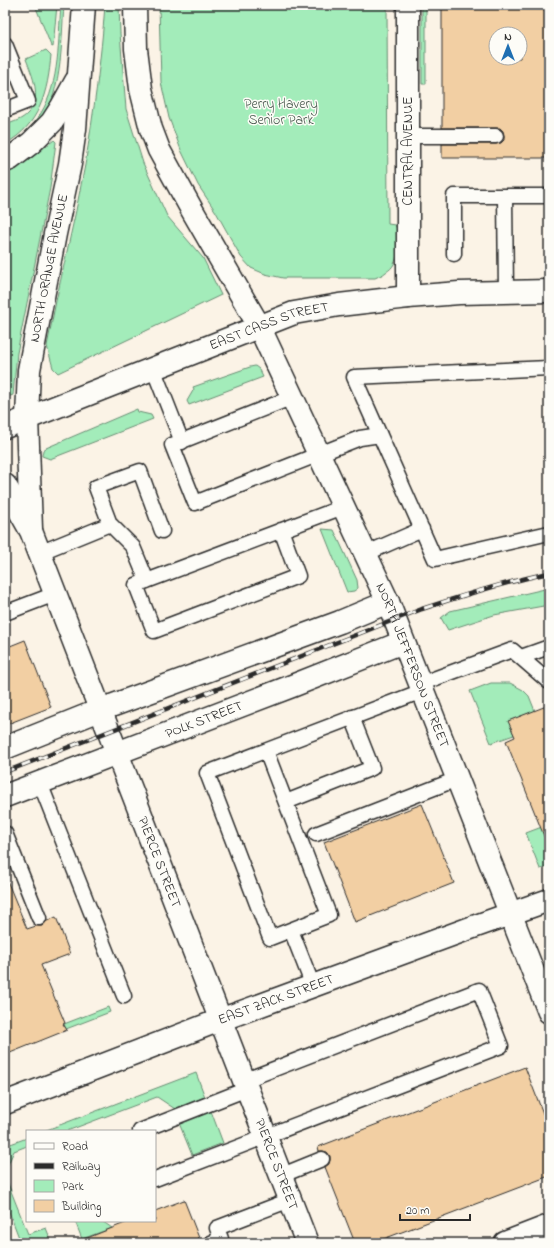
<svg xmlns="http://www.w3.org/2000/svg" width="554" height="1248" viewBox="0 0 554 1248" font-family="'Indie Flower',sans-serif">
  <rect width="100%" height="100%" fill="#fbf3e6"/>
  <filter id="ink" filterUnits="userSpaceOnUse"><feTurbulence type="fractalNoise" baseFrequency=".025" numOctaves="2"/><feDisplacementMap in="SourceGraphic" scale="8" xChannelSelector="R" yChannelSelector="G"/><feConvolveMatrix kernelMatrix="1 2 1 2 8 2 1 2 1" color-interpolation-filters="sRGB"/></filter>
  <g filter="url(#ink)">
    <path fill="#a3ecba" stroke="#678c72" d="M35 5H57L53 47 51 46Z
      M61 5H64C61 43 63 99 35 129 31 133 25 137 20 140 28 131 35 123 41 113 60 82 58 41 61 5Z
      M105 5H119L120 33 126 109 143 163 167 216 203 258 221 295 58 373 53 368 47 346C58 286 74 226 85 165 94 112 101 59 105 5Z
      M159 5H387L388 224 395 225 397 229C397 243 401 264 386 272 383 275 379 276 375 278H283L265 274 251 268 241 257 216 212 198 185 181 150 169 118 161 82Z
      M422 5H426V84H422Z
      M46 50 51 55C48 91 40 125 5 144V125C13 122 22 120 28 113 43 98 32 75 26 59Z
      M54 140 56 142 50 188 17 353 13 395 5 398V174L21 165Z
      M255 366 259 369 263 377 189 405 187 401 194 389 193 387 250 367Z
      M137 409 138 412 151 415 153 419 50 459 42 456 43 450 46 448Z
      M322 529 334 530 357 580 358 588 354 591 347 592Z
      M549 588V605L494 615 448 630 441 618 450 611Z
      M491 683H510L523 690 529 696 535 711 509 721 514 735 491 743 470 691Z
      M547 825 549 830V867L540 869 526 833Z
      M108 1007 110 1012 66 1029 64 1024Z
      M196 1073 205 1097 175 1109 157 1097 67 1131H44Z
      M211 1111 223 1143 192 1155 179 1123Z
      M27 1138V1146L14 1151 5 1171V1146Z
      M5 1176 28 1234 46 1228 52 1243H21L5 1201Z
      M75 1221H102L112 1228 82 1239Z"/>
    <path fill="#f2cfa3" stroke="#2b2b2b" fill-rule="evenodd" d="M442 5H549V158H442V144H496L501 143 504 140V136L503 131 500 128H442ZM496 34H520V58H496Z
      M25 640 51 707 5 725V648Z
      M549 705V846H548L506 741 515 737 508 721Z
      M422 804 454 883 355 922 324 842Z
      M5 878H6L27 929 36 926H42L47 921 56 917 70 954 41 965 65 1023 63 1024 67 1030 5 1055Z
      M525 1067 549 1129V1176L373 1243H355L325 1167 329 1164 330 1160V1156L327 1152 323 1151H319L318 1147Z
      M184 1200 201 1243H77V1242L130 1221H155V1211Z"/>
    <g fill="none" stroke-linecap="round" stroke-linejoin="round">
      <defs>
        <path id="service" d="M5 44 28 101 5 110
          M408 136H496
          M454 254V196H505
          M506 292 505 196H549
          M153 368 182 442
          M549 368 354 377 435 559 549 533
          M293 397 172 445 195 503 360 438 380 435
          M281 530 298 576 154 631 136 585 343 507
          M39 553 110 524
          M365 554 422 529
          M147 581 133 547 110 524 96 487 140 471 162 531
          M5 613 55 594
          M521 657 549 647
          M420 684 512 650 549 682
          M266 751 329 915 270 938 207 773 422 691
          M40 783 124 996
          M286 802 372 768 352 717
          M5 833 39 918
          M316 834 457 779
          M291 930 313 986
          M140 1131 247 1089
          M280 1176 322 1159
          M155 1179 501 1046 479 990 243 1081
          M211 1243 221 1239 217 1228 290 1200"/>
        <path id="minor" d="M408 297V5"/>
        <g id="tertiary">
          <path d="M5 748 100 710 340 622 388 602"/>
          <path id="s1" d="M5 796 292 686 403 642"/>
          <path id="s2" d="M5 1103 220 1020 476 926 549 900"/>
          <path d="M505 1243 549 1226"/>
        </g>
        <g id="secondary">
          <path id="s3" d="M135 5 136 49 141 89 151 129 159 150 192 210 259 326 388 602 549 1012"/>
          <path d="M5 161 10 159 31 143 52 122 61 108 76 81"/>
          <path id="s4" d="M5 427 294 313 339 305 408 297 459 293 549 291"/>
          <path id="s5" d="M5 485 31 531 307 1243"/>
          <path id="s6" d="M31 529 27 418 29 370 55 234 70 164 75 129 84 5"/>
        </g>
      </defs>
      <use href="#service" stroke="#2b2b2b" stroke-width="17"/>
      <use href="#minor" stroke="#2b2b2b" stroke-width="25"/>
      <use href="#tertiary" stroke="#2b2b2b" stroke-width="25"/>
      <use href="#secondary" stroke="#2b2b2b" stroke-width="25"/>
      <use href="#service" stroke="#fdfcf7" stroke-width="14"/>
      <use href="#minor" stroke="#fdfcf7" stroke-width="22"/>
      <use href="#tertiary" stroke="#fdfcf7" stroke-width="22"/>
      <use href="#secondary" stroke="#fdfcf7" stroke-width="22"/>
      <defs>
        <path id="rail" d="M5 772 422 609C464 595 506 582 549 573"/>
      </defs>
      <use href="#rail" stroke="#2b2b2b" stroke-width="4.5"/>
      <use href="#rail" stroke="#fdfcf7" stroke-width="3" stroke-dasharray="9" stroke-linecap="butt"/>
    </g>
  </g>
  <g text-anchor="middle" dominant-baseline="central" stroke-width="3" stroke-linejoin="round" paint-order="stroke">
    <g font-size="14" fill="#495b4f" stroke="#fdfcf7">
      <text x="281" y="104">Perry Havery<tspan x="281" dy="16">Senior Park</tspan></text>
    </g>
    <g font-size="14" fill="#2b2b2b" stroke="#fdfcf7">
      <text transform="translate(408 151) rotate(-90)">CENTRAL AVENUE</text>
      <text stroke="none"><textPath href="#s6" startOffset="263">NORTH ORANGE AVENUE</textPath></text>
      <text stroke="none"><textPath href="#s4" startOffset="283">EAST CASS STREET</textPath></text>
      <text stroke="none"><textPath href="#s3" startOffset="723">NORTH JEFFERSON STREET</textPath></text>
      <text stroke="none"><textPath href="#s1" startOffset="213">POLK STREET</textPath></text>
      <text stroke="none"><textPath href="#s5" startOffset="408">PIERCE STREET</textPath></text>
      <text stroke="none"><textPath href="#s2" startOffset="290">EAST ZACK STREET</textPath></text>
      <text stroke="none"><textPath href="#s5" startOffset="732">PIERCE STREET</textPath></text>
    </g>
  </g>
  <rect width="554" height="1248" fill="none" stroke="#fdfcf7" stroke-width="20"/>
  <rect x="10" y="10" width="534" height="1228" fill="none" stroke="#2b2b2b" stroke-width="1.5" filter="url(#ink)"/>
  <rect x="26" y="1130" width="130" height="92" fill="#fdfcf7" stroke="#a9a8a5"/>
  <rect x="34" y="1143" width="20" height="6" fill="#fdfcf7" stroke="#a9a8a5"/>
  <text x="62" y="1150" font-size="12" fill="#2b2b2b">Road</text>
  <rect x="34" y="1163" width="20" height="6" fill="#2b2b2b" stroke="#a9a8a5"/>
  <text x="62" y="1170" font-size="12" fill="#2b2b2b">Railway</text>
  <rect x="34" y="1180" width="20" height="12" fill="#a3ecba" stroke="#a9a8a5"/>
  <text x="62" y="1190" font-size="12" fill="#2b2b2b">Park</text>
  <rect x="34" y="1200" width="20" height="12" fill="#f2cfa3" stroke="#a9a8a5"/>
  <text x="62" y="1210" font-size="12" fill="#2b2b2b">Building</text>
  <g transform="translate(508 46)"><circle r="19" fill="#fdfcf7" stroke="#a9a8a5"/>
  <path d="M0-3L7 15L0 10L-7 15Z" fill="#1f6fb2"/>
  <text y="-6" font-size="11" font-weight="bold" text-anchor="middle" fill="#2b2b2b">N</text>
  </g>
  <path d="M400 1214v6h70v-6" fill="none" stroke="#2b2b2b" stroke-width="2"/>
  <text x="406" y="1214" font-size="12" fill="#2b2b2b" stroke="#fdfcf7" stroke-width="3" paint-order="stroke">20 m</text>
</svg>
